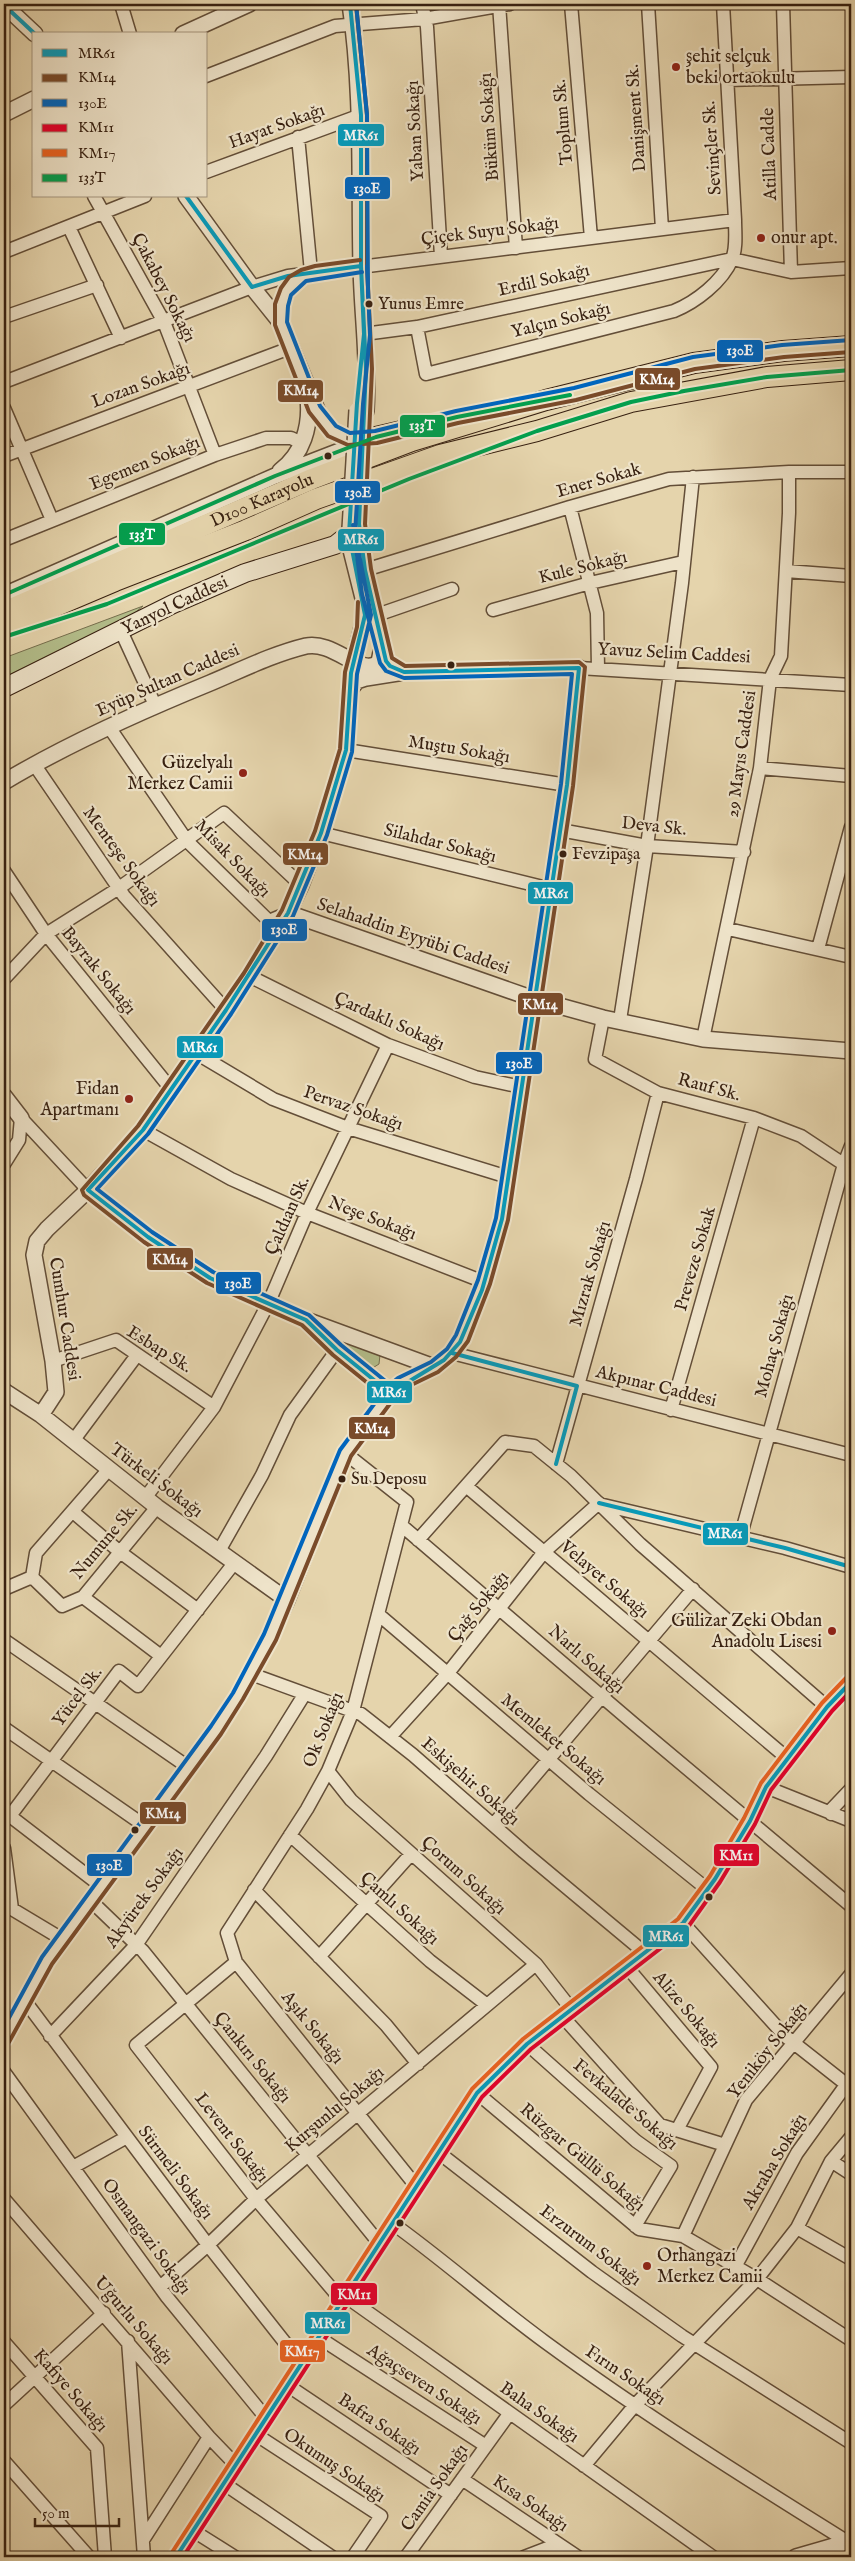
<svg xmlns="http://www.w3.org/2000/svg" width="855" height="2561" viewBox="0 0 855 2561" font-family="'IM FELL English',serif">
  <rect width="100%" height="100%" fill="#e5d4ac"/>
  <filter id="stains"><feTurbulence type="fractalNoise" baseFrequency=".004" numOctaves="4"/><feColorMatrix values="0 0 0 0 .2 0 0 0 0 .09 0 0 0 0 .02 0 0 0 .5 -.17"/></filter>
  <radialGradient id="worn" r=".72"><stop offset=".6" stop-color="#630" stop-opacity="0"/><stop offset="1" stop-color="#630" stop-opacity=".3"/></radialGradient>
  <path fill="#b3bd8a" stroke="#766f4e" d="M143 606 119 626 4 681V658Z
    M336 1335 380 1355 379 1364 371 1369 333 1339Z"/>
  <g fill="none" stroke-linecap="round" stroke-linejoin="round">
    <defs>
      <path id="minor" d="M121 4 130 34
        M422 4 427 27 441 256
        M499 4 516 248
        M571 4 591 238
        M648 4 662 229
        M783 4 791 272
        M206 76 335 26 424 19 510 4
        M726 80 851 77
        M298 137 311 272
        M206 172 361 115
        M94 196 164 322 215 455
        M69 227 121 338
        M4 252 145 196
        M4 317 97 285
        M281 323C279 301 283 285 304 275
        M417 327 426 374 674 311C696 302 722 282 732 259 737 248 735 232 735 220L723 4
        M364 334 417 327 732 259 791 272 851 268
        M4 382 252 287 288 276 735 220
        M4 408 52 520
        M4 456 290 348
        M570 507 597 613 598 668
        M4 540 215 455 266 438H291L302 443
        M365 570 570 507 669 479 789 472H851
        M786 571 851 576
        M493 610 590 583 683 562
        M374 616 452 589
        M121 631 155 705
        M579 668 851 685
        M109 727 187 841 269 921 288 913
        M346 750 567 785
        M34 764 124 896 226 1010
        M760 768 851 776
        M560 830 647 846 744 852
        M321 833 551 889
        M4 871 46 934 171 1089
        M728 929 851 957
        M818 949 851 827
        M249 976 388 1045 475 1077 521 1087
        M4 979 46 934 119 888 224 813 301 885
        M603 1018 595 1059 658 1093 754 1118 801 1136 851 1169
        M620 1020 647 846 682 583 693 477
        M703 1039 760 768 770 679 781 656 789 513V472
        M196 1053 273 1099 348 1128 508 1177
        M21 1118 88 1190
        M143 1130 231 1179 307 1213 484 1282
        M4 1164 19 1140 21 1118
        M452 1353 851 1455
        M53 1361 116 1340 214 1407
        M671 1410 754 1118
        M73 1441 137 1355
        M345 1453 407 1502 353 1711 328 1771 307 1809 227 1933 236 1962 416 2186
        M556 1464 636 1179 658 1093
        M466 1486 787 1758
        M145 1498 214 1407 269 1302 307 1213 388 1045
        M599 1504 785 1548 851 1567
        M73 1512 120 1552 198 1610
        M401 1525 634 1724 851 1906
        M740 1538 844 1164 851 1146
        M418 1540 505 1442 534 1446 571 1476 640 1544 827 1707
        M219 1551 262 1475 290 1415 337 1350
        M32 1577 62 1606 83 1597 157 1507
        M32 1577 36 1553 109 1469
        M4 1589 32 1577
        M83 1597 161 1656
        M378 1614 589 1794 707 1889
        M4 1640 188 1767
        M251 1674 361 1714 413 1755 524 1852 645 1953
        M4 1728 145 1826
        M390 1737 448 1673 544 1552 599 1503
        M328 1771 351 1800 536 1964 572 2010
        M766 1787 851 1821
        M4 1814 10 1816 101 1886
        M831 1814 832 1809 851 1789
        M10 1816 119 1671 138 1686 235 1562
        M493 1825 693 1589
        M290 1835 430 1961 487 2005
        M4 1848 12 1909
        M254 1890 386 2025 418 2064
        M90 1900 143 1951 379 2243
        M4 1907 12 1909 62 1939
        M683 1923 785 2036 851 2088
        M319 1957 411 1854
        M236 1962 136 2045 256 2199 342 2301
        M627 1967 711 2067 677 2130
        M25 2001 208 2245 301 2363
        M563 2017 660 2125 725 2145
        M50 2036 136 1945 266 1756 304 1695
        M527 2044 636 2141 671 2166 635 2226
        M4 2072 167 2297 266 2418
        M477 2093 639 2229 683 2236 757 2279 851 2340
        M438 2152 592 2272 682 2336 851 2443
        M831 2161 851 2174
        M73 2167 127 2137
        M4 2199 209 2437 235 2464
        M392 2223C445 2261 493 2304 545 2342 642 2413 745 2478 848 2542
        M797 2228 851 2259
        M683 2236 746 2100 851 1974
        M735 2267 797 2153 851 2078
        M160 2287 208 2245 256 2199 536 1964
        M345 2296 713 2557
        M318 2337 486 2446
        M128 2341 144 2557
        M4 2342 97 2448 105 2557
        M287 2385 451 2495
        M4 2405 104 2313
        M255 2434 381 2516 353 2557
        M4 2461 89 2557
        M584 2466 635 2405 757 2279 797 2228 831 2161 851 2137
        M462 2479 578 2557
        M223 2483 332 2557
        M192 2530 235 2557
        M143 2540 209 2437
        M406 2557 509 2414
        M524 2557 558 2544"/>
      <path id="tertiary" d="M350 4C363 91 359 178 361 266 362 314 369 363 366 411
        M4 5 35 34
        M183 34 249 4
        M4 114 34 99
        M186 196 252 287 281 323 320 417 332 431 341 436 365 438
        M280 471C303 454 311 426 308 398
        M4 595 275 476 376 437
        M371 599 385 656
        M4 782C69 743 139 712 210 683 241 670 273 654 306 646 334 640 363 679 379 662L382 647
        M288 913 534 999 603 1018 703 1039 851 1051
        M4 1096 21 1118
        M88 1190 148 1237 210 1278 306 1320 434 1367
        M310 1325 337 1350 390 1393
        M4 1391 41 1415 157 1507 287 1600
        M41 1415 56 1392 53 1361 34 1255 37 1241 47 1229 88 1190 143 1130 249 976 288 913 301 885 321 833 346 750 351 673 365 615 364 602 350 546V529
        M4 2039 47 1961 216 1730 238 1696 270 1637 287 1600 345 1453 390 1393 401 1383 434 1367 452 1353 462 1338 484 1282 502 1219 567 785 579 668 404 672 366 678 357 681 349 691
        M176 2557 477 2093 527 2044 683 1923 715 1879 750 1821 766 1787 827 1707 851 1682
        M796 2557 851 2541"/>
      <path id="secondary" d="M4 688 173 604 245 573 335 545 349 534"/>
      <g id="trunk">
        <path d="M376 437 419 427"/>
        <path id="s1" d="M4 612 312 479 412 441 546 400 694 363 783 351 851 346"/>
        <path d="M4 628 115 581 246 530 316 499 440 455 537 431 631 402 767 377 851 370"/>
      </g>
    </defs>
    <use href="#minor" stroke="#634e38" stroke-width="15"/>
    <use href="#tertiary" stroke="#634e38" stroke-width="18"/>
    <use href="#secondary" stroke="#382111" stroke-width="20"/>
    <use href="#trunk" stroke="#382111" stroke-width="22"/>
    <use href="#minor" stroke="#eee3c9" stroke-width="12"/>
    <use href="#tertiary" stroke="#eee3c9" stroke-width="15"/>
    <use href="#secondary" stroke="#eee3c9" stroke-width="18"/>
    <use href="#trunk" stroke="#e5d4ac" stroke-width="20"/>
    <defs>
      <path id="tertiary-bridge" d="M350 529 357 410"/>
    </defs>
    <use href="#tertiary-bridge" stroke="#634e38" stroke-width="18" stroke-linecap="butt"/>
    <use href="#tertiary-bridge" stroke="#eee3c9" stroke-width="15"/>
    <defs>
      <path id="bus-1" d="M350 4 361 115V266
        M4 5 35 34
        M186 196 252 287 288 276 361 266
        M361 266 366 369 359 524 365 570 386 661 390 666 404 672 579 668 567 785 502 1219 482 1290 460 1342 444 1360 390 1393 337 1350 306 1320 210 1278 148 1237 88 1190 143 1130 226 1010 288 913 321 833 346 750 351 673 365 615 349 534 357 403 364 334Z
        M452 1353 577 1386
        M556 1464 577 1386
        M599 1503 785 1548 851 1567
        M176 2557 477 2093 527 2044 683 1923 715 1879 750 1821 766 1787 827 1707 851 1682"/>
      <path id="bus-2" d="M360 260 315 266 301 270 289 277 281 288 275 304V325L309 412 328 436 348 445 377 443 458 423 576 400 695 369 784 357 851 352
        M358 602 357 627 345 672 340 749 315 831 282 910 244 973 138 1126 82 1190 84 1195 144 1242 207 1283 302 1325 333 1355 386 1398
        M9 2042 52 1964 221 1734 243 1699 276 1640 351 1456 395 1397 405 1388 438 1372 456 1357 468 1341 490 1284 508 1220 573 786 585 667 579 662 405 666 392 658 371 569 365 524 372 369 367 266V115L356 4"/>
      <path id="bus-3" d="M356 4 367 115 368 297
        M367 266 370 335 363 404 355 534 371 615 357 674 352 752 327 835 293 916 231 1014 148 1134 97 1189 152 1232 213 1272 309 1315 341 1345 394 1388
        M362 272 306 281 291 295 288 306 287 322 320 406 336 426 350 433 375 431 456 411 574 388 693 357 782 345 851 340
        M4 2027 42 1957 211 1726 233 1693 264 1634 340 1450 386 1388 398 1378 431 1362 447 1349 456 1335 478 1280 496 1218 561 784 572 674 404 678 386 671 380 663 362 594 353 525"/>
      <path id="bus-4" d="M183 2557 482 2097 531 2049 688 1927 720 1882 755 1824 771 1790 832 1711 851 1691"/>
      <path id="bus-5" d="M171 2554 472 2089 523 2039 678 1919 710 1876 744 1818 761 1783 822 1703 846 1678"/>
      <path id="bus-6" d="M4 595 275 476 376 437 457 417 570 395
        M4 637 107 604 409 479 537 431 631 402 684 391 767 377 851 370"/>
    </defs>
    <use href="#bus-1" stroke="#eee3c9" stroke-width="8"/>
    <use href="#bus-2" stroke="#eee3c9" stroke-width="8"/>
    <use href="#bus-3" stroke="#eee3c9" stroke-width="8"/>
    <use href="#bus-4" stroke="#eee3c9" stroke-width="8"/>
    <use href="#bus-5" stroke="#eee3c9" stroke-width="8"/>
    <use href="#bus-6" stroke="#eee3c9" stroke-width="8"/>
    <use href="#bus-1" stroke="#069bbb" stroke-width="4"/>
    <use href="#bus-2" stroke="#7a4b2a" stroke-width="4"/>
    <use href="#bus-3" stroke="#0065bd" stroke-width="4"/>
    <use href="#bus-4" stroke="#e4002b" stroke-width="4"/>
    <use href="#bus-5" stroke="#e96221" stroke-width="4"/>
    <use href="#bus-6" stroke="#039f4e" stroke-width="4"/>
  </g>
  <g fill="#8f2418" stroke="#eee3c9" stroke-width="2">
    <circle cx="676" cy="67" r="5"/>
    <circle cx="761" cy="238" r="5"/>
    <circle cx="243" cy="773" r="5"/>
    <circle cx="129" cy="1099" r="5"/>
    <circle cx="832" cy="1631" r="5"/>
    <circle cx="647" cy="2266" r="5"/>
  </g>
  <g fill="#382111" stroke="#eee3c9" stroke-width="2">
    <circle cx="369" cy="304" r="4.5"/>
    <circle cx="328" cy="456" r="4.5"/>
    <circle cx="451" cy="665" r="4.5"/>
    <circle cx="563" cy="854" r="4.5"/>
    <circle cx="342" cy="1479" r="4.5"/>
    <circle cx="135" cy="1830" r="4.5"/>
    <circle cx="709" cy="1897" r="4.5"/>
    <circle cx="400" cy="2223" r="4.5"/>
  </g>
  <g text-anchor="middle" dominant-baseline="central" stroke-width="4.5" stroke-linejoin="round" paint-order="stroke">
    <g font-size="17" fill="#382111" stroke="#eee3c9" text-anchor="start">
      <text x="378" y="304">Yunus Emre</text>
      <text x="572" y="854">Fevzipaşa</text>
      <text x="351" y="1479">Su Deposu</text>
    </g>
    <g font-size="18" fill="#382111" stroke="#eee3c9" text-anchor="start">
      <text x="686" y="57">şehit selçuk<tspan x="686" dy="21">beki ortaokulu</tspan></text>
      <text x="771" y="238">onur apt.</text>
      <text x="233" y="763" text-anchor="end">Güzelyalı<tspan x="233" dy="21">Merkez Camii</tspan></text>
      <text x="119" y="1089" text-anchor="end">Fidan<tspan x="119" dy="21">Apartmanı</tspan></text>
      <text x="822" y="1621" text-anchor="end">Gülizar Zeki Obdan<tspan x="822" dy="21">Anadolu Lisesi</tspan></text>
      <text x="657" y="2256">Orhangazi<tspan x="657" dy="21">Merkez Camii</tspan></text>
    </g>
    <g font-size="18" fill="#382111" stroke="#eee3c9">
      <text transform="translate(637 118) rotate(-94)">Danişment Sk.</text>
      <text transform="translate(564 122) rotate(-95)">Toplum Sk.</text>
      <text transform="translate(277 127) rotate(-20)">Hayat Sokağı</text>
      <text transform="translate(490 127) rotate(-94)">Büküm Sokağı</text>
      <text transform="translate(416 131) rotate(-93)">Yaban Sokağı</text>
      <text transform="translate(713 148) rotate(-94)">Sevinçler Sk.</text>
      <text transform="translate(770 154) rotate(-92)">Atilla Cadde</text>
      <text transform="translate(490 232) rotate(-7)">Çiçek Suyu Sokağı</text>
      <text transform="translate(544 281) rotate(-13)">Erdil Sokağı</text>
      <text transform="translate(163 288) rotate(63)">Çakabey Sokağı</text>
      <text transform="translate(561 321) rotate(-14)">Yalçın Sokağı</text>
      <text transform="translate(141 386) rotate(-20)">Lozan Sokağı</text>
      <text transform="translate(145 464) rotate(-22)">Egemen Sokağı</text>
      <text transform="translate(599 481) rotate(-16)">Ener Sokak</text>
      <text stroke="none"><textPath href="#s1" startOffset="281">D100 Karayolu</textPath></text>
      <text transform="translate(583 568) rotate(-14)">Kule Sokağı</text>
      <text transform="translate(175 606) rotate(-25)">Yanyol Caddesi</text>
      <text transform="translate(674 654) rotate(3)">Yavuz Selim Caddesi</text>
      <text transform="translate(168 681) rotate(-24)">Eyüp Sultan Caddesi</text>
      <text transform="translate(459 750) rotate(9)">Muştu Sokağı</text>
      <text transform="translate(742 754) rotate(-82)">29 Mayıs Caddesi</text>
      <text transform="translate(654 827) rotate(6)">Deva Sk.</text>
      <text transform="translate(440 844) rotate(14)">Silahdar Sokağı</text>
      <text transform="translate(121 857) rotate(54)">Menteşe Sokağı</text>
      <text transform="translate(232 859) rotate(46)">Misak Sokağı</text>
      <text transform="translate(413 937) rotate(19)">Selahaddin Eyyübi Caddesi</text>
      <text transform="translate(98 971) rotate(51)">Bayrak Sokağı</text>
      <text transform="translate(389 1022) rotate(24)">Çardaklı Sokağı</text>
      <text transform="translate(709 1088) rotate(15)">Rauf Sk.</text>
      <text transform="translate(353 1109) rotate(19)">Pervaz Sokağı</text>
      <text transform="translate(288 1216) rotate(-66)">Çaldıan Sk.</text>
      <text transform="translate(372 1219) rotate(21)">Neşe Sokağı</text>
      <text transform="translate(696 1259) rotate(-74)">Preveze Sokak</text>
      <text transform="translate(591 1274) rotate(-74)">Mızrak Sokağı</text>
      <text transform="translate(64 1319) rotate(81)">Cumhur Caddesi</text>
      <text transform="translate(775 1346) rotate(-75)">Mohaç Sokağı</text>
      <text transform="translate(159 1350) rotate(32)">Esbap Sk.</text>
      <text transform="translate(656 1387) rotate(14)">Akpınar Caddesi</text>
      <text transform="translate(156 1481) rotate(37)">Türkeli Sokağı</text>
      <text transform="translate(105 1542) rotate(-50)">Numune Sk.</text>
      <text transform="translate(604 1580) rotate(40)">Velayet Sokağı</text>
      <text transform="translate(479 1607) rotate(-51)">Çağ Sokağı</text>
      <text transform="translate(586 1660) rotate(41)">Narlı Sokağı</text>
      <text transform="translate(78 1697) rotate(-53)">Yücel Sk.</text>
      <text transform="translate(324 1730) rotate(-68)">Ok Sokağı</text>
      <text transform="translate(553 1740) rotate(40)">Memleket Sokağı</text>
      <text transform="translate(470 1782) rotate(41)">Eskişehir Sokağı</text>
      <text transform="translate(463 1876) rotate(42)">Çorum Sokağı</text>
      <text transform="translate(145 1898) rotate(-54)">Akyürek Sokağı</text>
      <text transform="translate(399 1909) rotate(42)">Çamlı Sokağı</text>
      <text transform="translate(686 2010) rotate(50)">Alize Sokağı</text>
      <text transform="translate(312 2028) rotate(51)">Aşık Sokağı</text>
      <text transform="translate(768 2051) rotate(-52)">Yeniköy Sokağı</text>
      <text transform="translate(252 2058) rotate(51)">Çankırı Sokağı</text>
      <text transform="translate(625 2105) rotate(40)">Fevkalade Sokağı</text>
      <text transform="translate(335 2110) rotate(-40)">Kurşunlu Sokağı</text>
      <text transform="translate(231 2138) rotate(52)">Levent Sokağı</text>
      <text transform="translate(582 2158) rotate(40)">Rüzgar Güllü Sokağı</text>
      <text transform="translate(775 2162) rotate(-59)">Akraba Sokağı</text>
      <text transform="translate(175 2173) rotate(53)">Sürmeli Sokağı</text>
      <text transform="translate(146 2237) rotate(54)">Osmangazi Sokağı</text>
      <text transform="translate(590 2246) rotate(37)">Erzurum Sokağı</text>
      <text transform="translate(133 2321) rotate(49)">Uğurlu Sokağı</text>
      <text transform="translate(625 2376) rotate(34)">Fırın Sokağı</text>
      <text transform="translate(424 2385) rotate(33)">Ağaçseven Sokağı</text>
      <text transform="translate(70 2391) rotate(49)">Kafiye Sokağı</text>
      <text transform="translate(539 2413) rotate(35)">Baha Sokağı</text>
      <text transform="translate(379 2425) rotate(34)">Bafra Sokağı</text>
      <text transform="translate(334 2466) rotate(34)">Okumuş Sokağı</text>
      <text transform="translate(435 2488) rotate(-55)">Camia Sokağı</text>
      <text transform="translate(530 2504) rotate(34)">Kısa Sokağı</text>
    </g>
  </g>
  <g stroke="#eee3c9" stroke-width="2">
    <rect x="337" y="123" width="48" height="24" rx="5" fill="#069bbb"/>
    <rect x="344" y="176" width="47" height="24" rx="5" fill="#0065bd"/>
    <rect x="716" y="339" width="48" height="24" rx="5" fill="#0065bd"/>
    <rect x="634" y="367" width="47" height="24" rx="5" fill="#7a4b2a"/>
    <rect x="277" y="379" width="47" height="24" rx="5" fill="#7a4b2a"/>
    <rect x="399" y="414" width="47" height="24" rx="5" fill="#039f4e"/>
    <rect x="334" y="480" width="47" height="24" rx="5" fill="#0065bd"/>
    <rect x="118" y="522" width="48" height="24" rx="5" fill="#039f4e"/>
    <rect x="337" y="528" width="48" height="24" rx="5" fill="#069bbb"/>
    <rect x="282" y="842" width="47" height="24" rx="5" fill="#7a4b2a"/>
    <rect x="527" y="881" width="47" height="24" rx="5" fill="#069bbb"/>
    <rect x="261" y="918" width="47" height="24" rx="5" fill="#0065bd"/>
    <rect x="517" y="992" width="47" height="24" rx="5" fill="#7a4b2a"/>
    <rect x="176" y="1035" width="48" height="24" rx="5" fill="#069bbb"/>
    <rect x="495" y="1051" width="48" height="24" rx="5" fill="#0065bd"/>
    <rect x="146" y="1247" width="48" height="24" rx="5" fill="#7a4b2a"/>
    <rect x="215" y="1271" width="47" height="24" rx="5" fill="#0065bd"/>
    <rect x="366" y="1380" width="47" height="24" rx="5" fill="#069bbb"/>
    <rect x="348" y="1416" width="48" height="24" rx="5" fill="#7a4b2a"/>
    <rect x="702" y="1522" width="47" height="24" rx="5" fill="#069bbb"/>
    <rect x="139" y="1801" width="48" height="24" rx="5" fill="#7a4b2a"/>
    <rect x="713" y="1843" width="47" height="24" rx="5" fill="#e4002b"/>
    <rect x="86" y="1853" width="47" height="24" rx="5" fill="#0065bd"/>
    <rect x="642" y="1924" width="48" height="24" rx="5" fill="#069bbb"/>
    <rect x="330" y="2282" width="48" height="24" rx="5" fill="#e4002b"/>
    <rect x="304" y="2311" width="47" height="24" rx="5" fill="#069bbb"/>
    <rect x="279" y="2339" width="47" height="24" rx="5" fill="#e96221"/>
  </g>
  <g font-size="14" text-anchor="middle" font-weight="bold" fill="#fff">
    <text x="361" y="140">MR61</text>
    <text x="367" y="193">130E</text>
    <text x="740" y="355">130E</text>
    <text x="657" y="384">KM14</text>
    <text x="301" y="395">KM14</text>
    <text x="422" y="430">133T</text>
    <text x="358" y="497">130E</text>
    <text x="142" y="539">133T</text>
    <text x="361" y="544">MR61</text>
    <text x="305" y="859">KM14</text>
    <text x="551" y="898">MR61</text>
    <text x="284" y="934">130E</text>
    <text x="540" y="1009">KM14</text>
    <text x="200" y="1052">MR61</text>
    <text x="519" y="1068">130E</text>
    <text x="170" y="1264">KM14</text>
    <text x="238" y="1288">130E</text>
    <text x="389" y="1397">MR61</text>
    <text x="372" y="1433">KM14</text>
    <text x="725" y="1538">MR61</text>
    <text x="163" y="1818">KM14</text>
    <text x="736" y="1860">KM11</text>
    <text x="109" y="1870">130E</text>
    <text x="666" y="1941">MR61</text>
    <text x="354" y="2299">KM11</text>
    <text x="328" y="2328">MR61</text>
    <text x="302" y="2356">KM17</text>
  </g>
  <rect width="855" height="2561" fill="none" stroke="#e5d4ac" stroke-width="20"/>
  <rect x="5" y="5" width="845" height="2551" fill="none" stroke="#382111" stroke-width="2.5"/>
  <rect x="10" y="10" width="835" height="2541" fill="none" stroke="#382111"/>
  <rect x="32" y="32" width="175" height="165" fill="#eee3c9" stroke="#a5957f"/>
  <rect x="42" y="49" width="25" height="8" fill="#069bbb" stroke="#a5957f"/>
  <text x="78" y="58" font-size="15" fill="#382111">MR61</text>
  <rect x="42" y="74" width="25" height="8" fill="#7a4b2a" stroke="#a5957f"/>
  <text x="78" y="82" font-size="15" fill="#382111">KM14</text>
  <rect x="42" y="99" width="25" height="8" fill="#0065bd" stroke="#a5957f"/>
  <text x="78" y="108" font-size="15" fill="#382111">130E</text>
  <rect x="42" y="124" width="25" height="8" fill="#e4002b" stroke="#a5957f"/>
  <text x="78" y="132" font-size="15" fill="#382111">KM11</text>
  <rect x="42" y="149" width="25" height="8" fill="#e96221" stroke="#a5957f"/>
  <text x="78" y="158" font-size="15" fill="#382111">KM17</text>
  <rect x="42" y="174" width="25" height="8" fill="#039f4e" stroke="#a5957f"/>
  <text x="78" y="182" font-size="15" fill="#382111">133T</text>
  <path d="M35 2518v8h84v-8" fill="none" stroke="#382111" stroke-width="2.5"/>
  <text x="42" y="2518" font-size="15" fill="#382111" stroke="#eee3c9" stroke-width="4" paint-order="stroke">50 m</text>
  <rect width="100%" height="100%" filter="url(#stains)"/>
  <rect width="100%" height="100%" fill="url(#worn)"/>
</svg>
